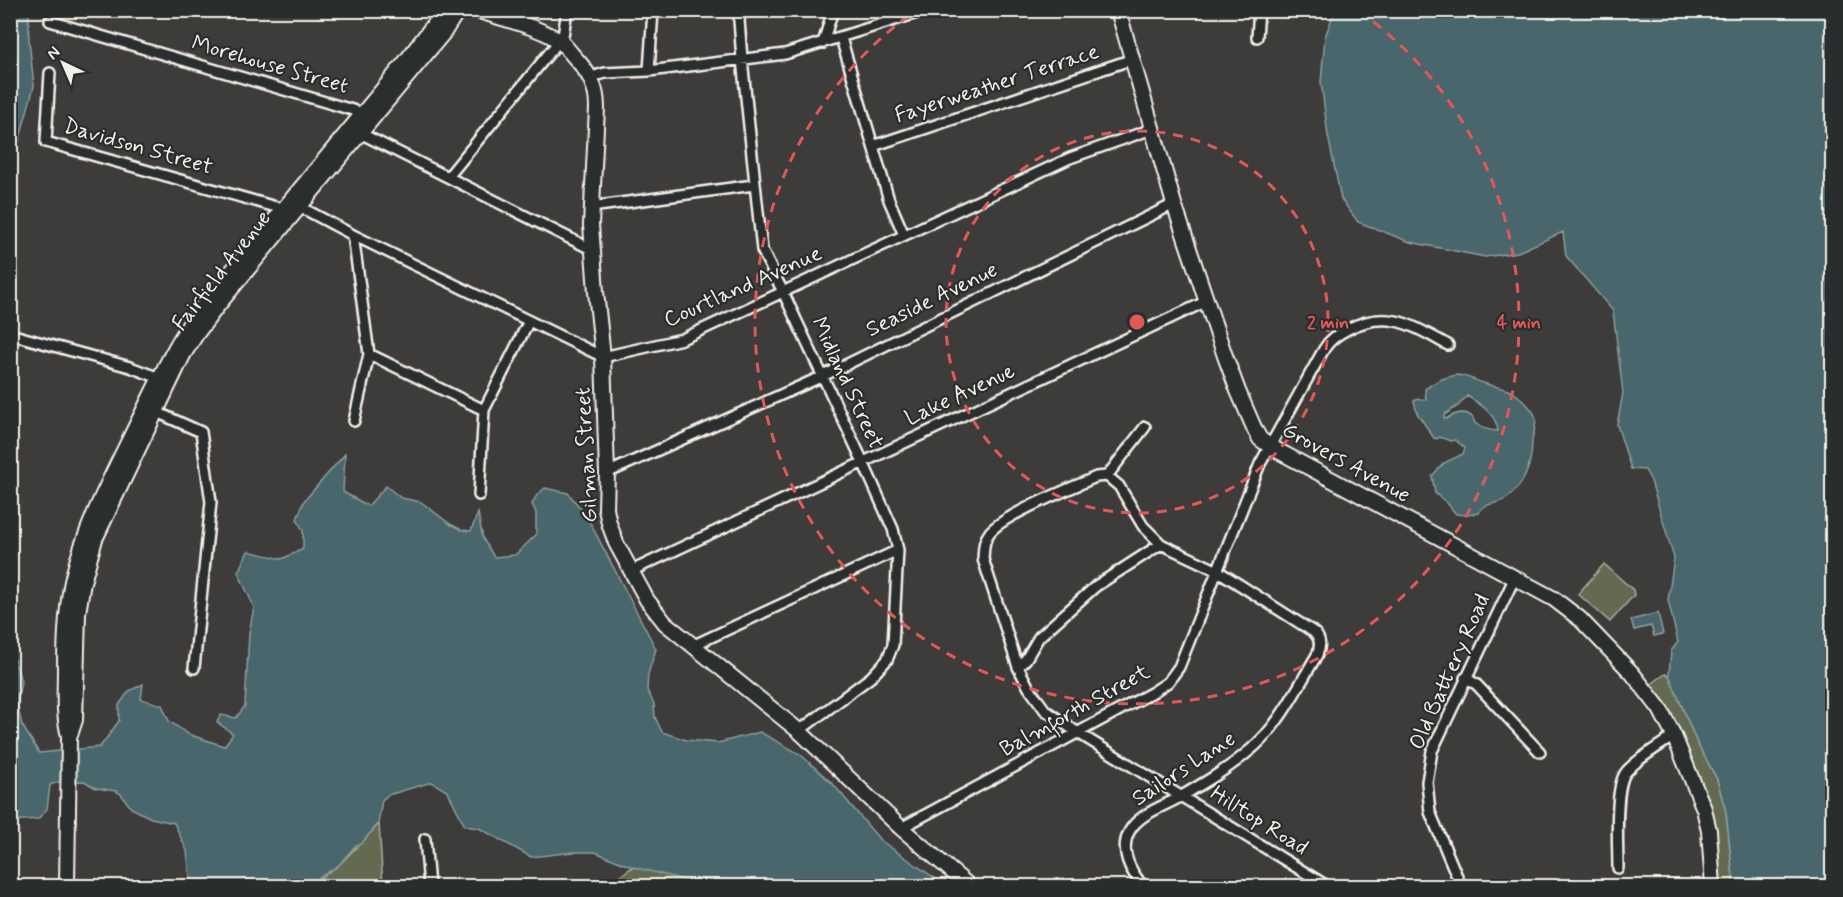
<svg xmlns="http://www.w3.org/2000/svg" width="1843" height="897" viewBox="0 0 1843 897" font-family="Mynerve,sans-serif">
  <rect width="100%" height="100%" fill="#3e3b3b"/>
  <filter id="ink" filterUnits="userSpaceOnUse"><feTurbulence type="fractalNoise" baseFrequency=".0167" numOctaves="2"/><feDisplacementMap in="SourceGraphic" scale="12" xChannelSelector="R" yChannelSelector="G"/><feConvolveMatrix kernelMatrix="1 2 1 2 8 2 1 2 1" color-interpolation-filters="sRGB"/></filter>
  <g filter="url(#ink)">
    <path fill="#636b51" stroke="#acae9c" stroke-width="1.5" d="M1604 564 1633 590 1634 595 1610 622 1578 594Z
      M1665 674 1669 675 1697 743 1717 779 1726 812 1734 886H1715L1685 742 1663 700 1650 685Z
      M379 824 383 886H318L317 880 338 866Z
      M641 861 737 886H606L631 868H633Z"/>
    <path fill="#49666c" stroke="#8d9e9e" stroke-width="1.5" fill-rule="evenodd" d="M11 10 29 11V40L34 86 11 171Z
      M1335 10 1832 11V886H1734L1726 812 1717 779 1697 743 1669 675 1671 651 1678 642 1668 600 1674 558 1651 481 1645 470 1631 469 1617 425 1623 393 1613 311 1566 256 1563 232 1518 252 1485 257 1410 242 1358 222 1341 199 1328 136 1321 82 1325 37Z
      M1457 375C1467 376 1474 380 1483 383 1501 389 1510 387 1524 401 1528 406 1533 410 1535 416 1538 426 1532 433 1532 443 1532 457 1528 474 1519 486 1516 490 1510 496 1506 499 1497 505 1483 502 1479 513L1468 515 1456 514 1447 503 1435 493 1432 476 1444 463 1463 454 1465 448 1455 440 1451 441 1439 437 1437 439 1434 438 1417 413 1414 401 1418 399 1426 400 1425 389C1436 381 1444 377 1457 375ZM1467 396C1482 405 1496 414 1498 431 1491 431 1480 428 1475 423 1474 422 1474 420 1473 418 1465 409 1454 414 1446 419L1444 418V415L1458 406Z
      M345 454 343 492 368 506 386 486 401 498 421 502 450 524 462 530 471 531 478 513 483 539 494 557 515 555 536 535V513L532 504 537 495 545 488 568 493 586 515 656 649 648 674 647 690 654 704 655 717 662 732 686 740 718 743 760 732 800 754 833 784 880 840 946 886H707L630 866 595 852H574L531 857 479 828 465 826 448 792 432 782 388 795 382 800 378 824 361 844 356 845 338 866 317 879 318 886H296L293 884 285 886H191L187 851 174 823 151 818 131 808 121 794 116 791 96 788 84 781 58 782 50 785 47 809 38 819 11 821 10 624 11 649 21 681 17 705 22 725 39 753 100 747 119 721V705L129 691 143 684 141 699 162 705 169 721 188 734 224 746 233 734 217 722 221 715 236 718 245 706 249 633 254 607 238 572 248 551 282 559 303 549V531L297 519 304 501Z
      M1658 613 1663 634 1654 636 1651 626 1634 630 1631 620Z"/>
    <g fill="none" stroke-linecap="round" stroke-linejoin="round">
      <defs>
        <path id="street" d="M429 10 446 15
          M742 10 739 20 742 59 762 250 783 292 863 462 893 529 898 550 893 645 887 660 871 677 799 731
          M50 21 366 114
          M1257 37 1259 10
          M841 38 889 200 904 235
          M562 43 567 10
          M823 43 833 10
          M649 71 653 10
          M50 73 46 142 276 207 306 210 353 235 603 357 682 339 1070 158 1152 129
          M591 77 605 73 649 71 785 54 927 10
          M356 131 593 250
          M873 146 1133 59
          M448 177 559 41
          M591 207 754 185
          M353 235 369 354 354 421
          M10 334 130 367 165 380
          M369 354 484 410
          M152 410 201 432 211 502 194 668
          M607 473 823 376 1174 204
          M1107 476 1145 427
          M479 495 484 410 529 321
          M631 571 1207 301
          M692 646 898 550
          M1018 667 1026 659 1039 637 1096 586 1161 544
          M1465 678 1476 684 1540 752
          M901 828 1153 692 1168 682 1179 667 1260 464 1324 349C1330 339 1338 334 1348 329 1388 308 1413 326 1448 345
          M425 839 429 886
          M1618 868C1618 847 1614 787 1626 772 1637 759 1659 746 1674 736
          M1143 886C1131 872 1119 851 1129 832 1138 814 1163 807 1180 797 1204 783 1228 769 1249 751 1279 727 1297 688 1317 655 1321 646 1321 637 1312 631L1218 571 1161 544 1143 526 1119 486 1107 476 1096 477C1072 488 1005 514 990 532 983 541 984 548 983 559L1018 667 1029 688 1045 710 1078 733 1327 886
          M1461 886 1430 812 1427 782 1432 751 1515 577"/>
        <path id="secondary" d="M476 10C499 18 546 28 563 44 568 49 573 56 578 61 591 76 597 89 597 108L591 225 596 292 603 357 607 473 606 509 609 523 616 543 647 600 665 623 799 731 901 828 969 886
          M1118 10 1174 204 1225 356 1238 391 1255 430 1260 439 1271 447 1554 599 1580 619 1632 673 1660 709 1674 736 1704 809 1709 831 1713 886
          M69 736C63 714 65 691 65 668 65 638 66 607 73 577 86 523 114 472 138 422 157 384 174 345 199 311L404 64 445 10
          M67 886 69 738 75 720 78 613 83 582 95 539 183 355 197 333 218 305 444 32 458 10"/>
      </defs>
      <use href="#street" stroke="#f4f1e8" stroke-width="14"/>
      <use href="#secondary" stroke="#f4f1e8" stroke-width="18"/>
      <use href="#street" stroke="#2a2d2e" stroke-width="9"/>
      <use href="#secondary" stroke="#2a2d2e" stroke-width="14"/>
    </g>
  </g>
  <g fill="none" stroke="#de5a58" stroke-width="3" stroke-dasharray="10 8">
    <circle cx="1137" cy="322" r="191"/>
    <path d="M1359 11A382 382 0 1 1 915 11"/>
  </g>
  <g text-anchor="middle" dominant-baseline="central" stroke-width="4.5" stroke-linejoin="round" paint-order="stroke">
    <g font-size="22" fill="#f4f1e8" stroke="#2a2d2e">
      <text transform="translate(270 65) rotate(16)">Morehouse Street</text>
      <text transform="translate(997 84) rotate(-18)">Fayerweather Terrace</text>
      <text transform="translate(138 147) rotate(16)">Davidson Street</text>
      <text transform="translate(222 271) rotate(-52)">Fairfield Avenue</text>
      <text transform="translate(743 287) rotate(-24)">Courtland Avenue</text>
      <text transform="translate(932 300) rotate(-26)">Seaside Avenue</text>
      <text transform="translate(847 383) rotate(65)">Midland Street</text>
      <text transform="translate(960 395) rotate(-25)">Lake Avenue</text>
      <text transform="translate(587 455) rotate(-93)">Gilman Street</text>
      <text transform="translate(1346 463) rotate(29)">Grovers Avenue</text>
      <text transform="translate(1450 672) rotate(-66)">Old Battery Road</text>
      <text transform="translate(1075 711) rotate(-29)">Balmforth Street</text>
      <text transform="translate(1184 769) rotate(-33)">Sailors Lane</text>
      <text transform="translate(1259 821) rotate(32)">Hilltop Road</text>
    </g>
  </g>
  <circle cx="1137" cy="322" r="9" fill="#de5a58" stroke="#2a2d2e" stroke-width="3"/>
  <g font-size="18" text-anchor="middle" font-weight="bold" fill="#de5a58" stroke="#2a2d2e" stroke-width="4.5" stroke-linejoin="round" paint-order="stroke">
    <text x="1328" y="328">2 min</text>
    <text x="1519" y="328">4 min</text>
  </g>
  <rect width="1843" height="897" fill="none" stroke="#2a2d2e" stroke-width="36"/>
  <rect x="18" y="18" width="1807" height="861" fill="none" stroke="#f4f1e8" stroke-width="2" filter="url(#ink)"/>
  <g transform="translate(63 63) rotate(316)" stroke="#2a2d2e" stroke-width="4.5" paint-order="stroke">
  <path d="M0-4.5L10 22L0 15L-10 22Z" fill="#f4f1e8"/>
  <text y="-9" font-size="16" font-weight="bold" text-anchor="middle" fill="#f4f1e8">N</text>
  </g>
</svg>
